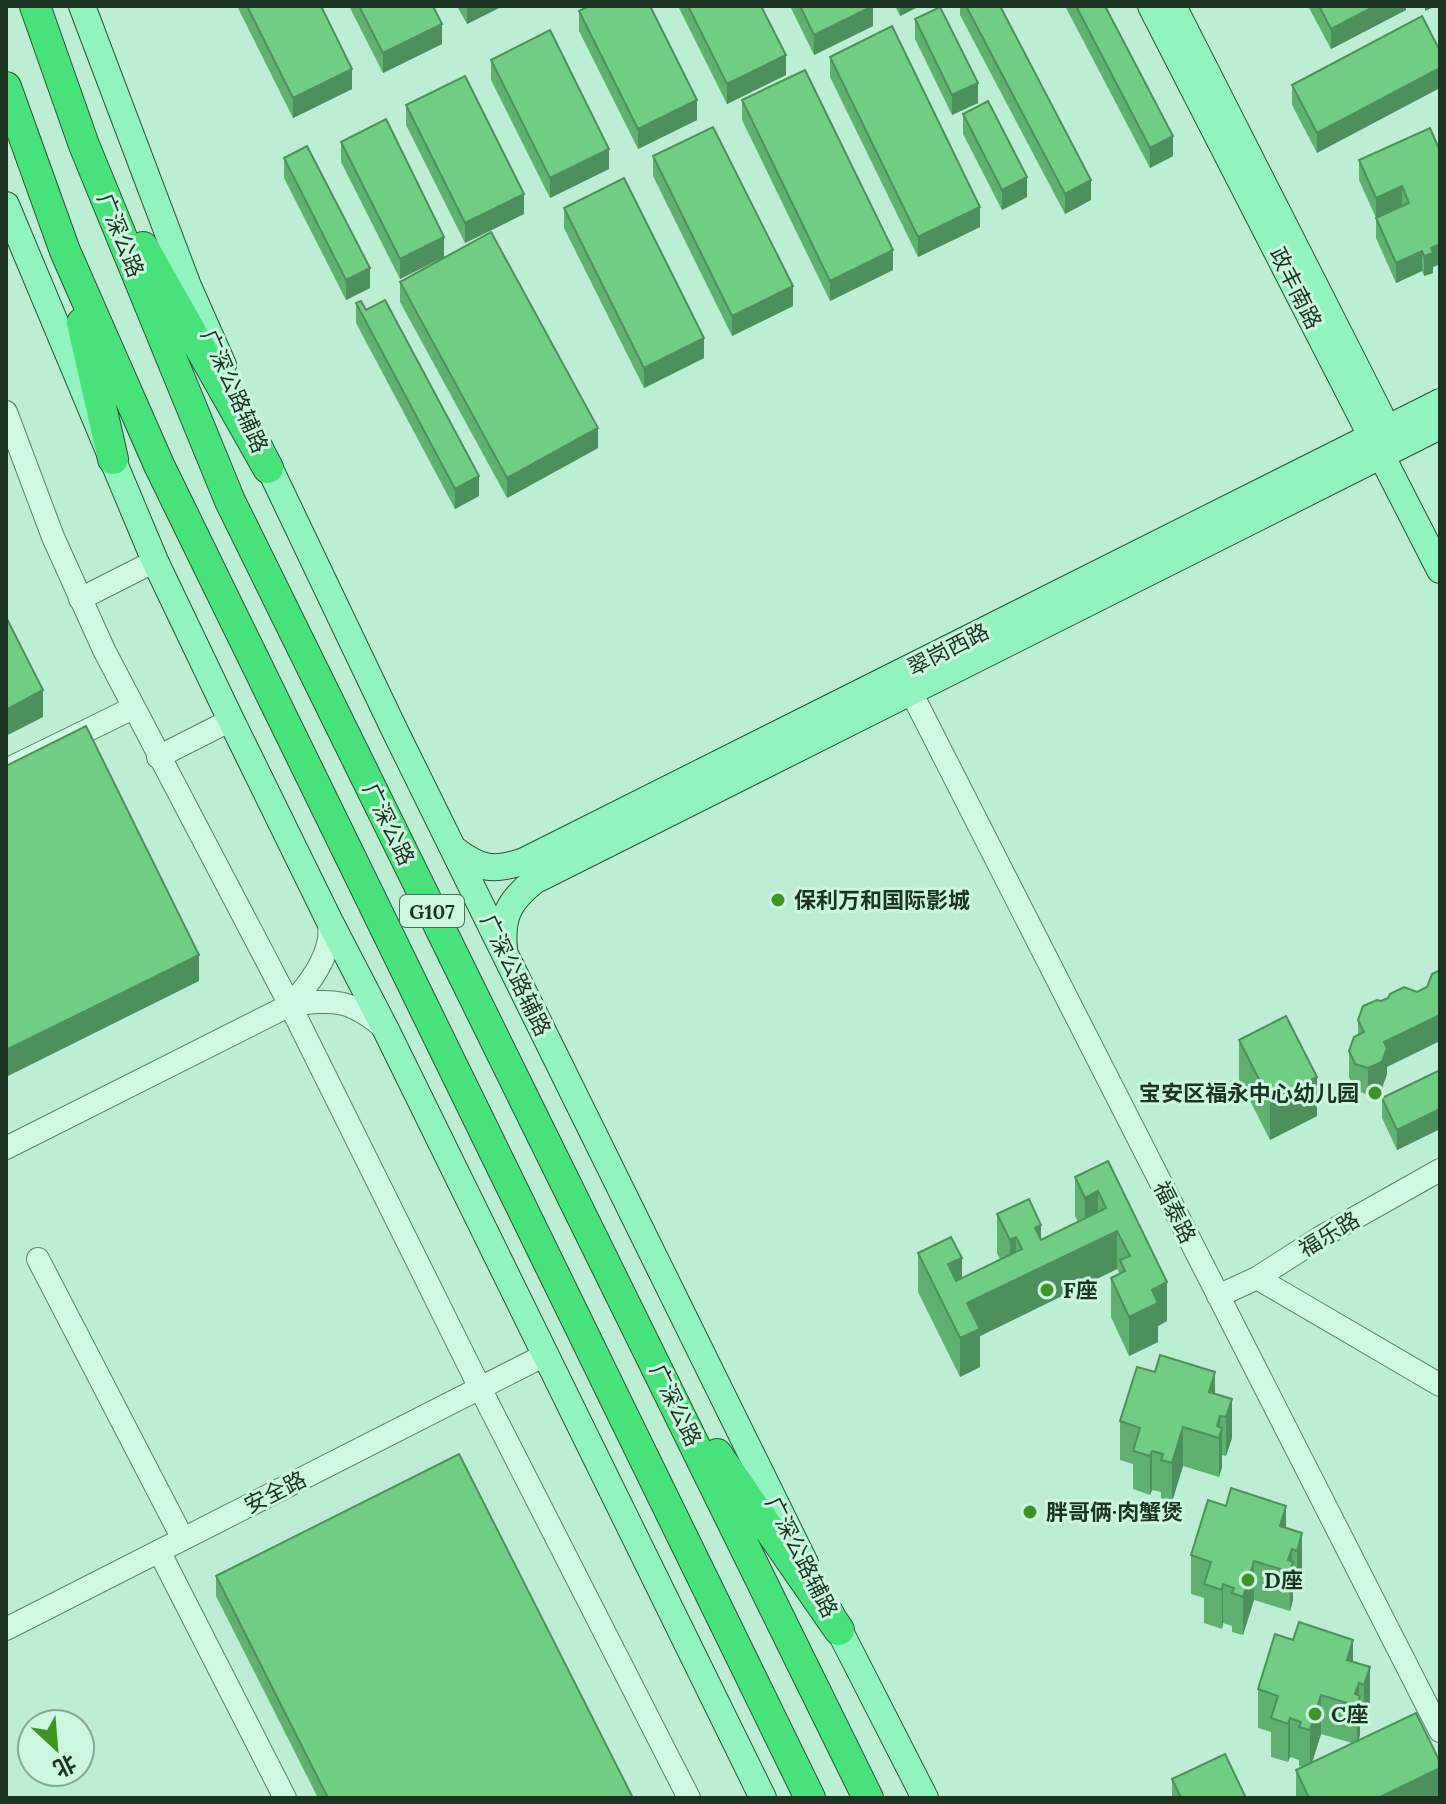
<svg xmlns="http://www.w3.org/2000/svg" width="1446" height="1804" viewBox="0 0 1446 1804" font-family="Lora,'Noto Sans SC',serif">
  <rect width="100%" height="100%" fill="#bbeed3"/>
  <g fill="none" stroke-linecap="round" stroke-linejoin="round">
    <defs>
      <path id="minor" d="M6 412 53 537 104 650 290 1005 480 1388 689 1798
        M80 599 155 561
        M911 692 1440 1731
        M158 757 231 720
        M6 770 133 708
        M290 1005C306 988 325 963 329 939 330 933 329 926 329 920
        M6 1148 290 1005C334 999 352 999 386 1030
        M38 1259 183 1539
        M1257 1278 1440 1385
        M1218 1296 1257 1278 1321 1237 1440 1170
        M159 1551 285 1798
        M6 1629 545 1355"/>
      <path id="major" d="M82 6 188 286 223 365
        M1151 6 1440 570
        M1173 6 1380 414
        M6 205 155 561 231 720 329 920 386 1030 763 1798
        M260 448 395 731 805 1563
        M454 849C480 869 493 872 524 861L1440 402
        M504 949C501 916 509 901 534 881L1440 426
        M830 1612 925 1798"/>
      <path id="highway" d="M35 6 84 145 230 501 868 1798
        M6 87 65 251 159 465 810 1798
        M143 247 268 468
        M82 323 113 459
        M717 1454 839 1630"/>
    </defs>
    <use href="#minor" stroke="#558564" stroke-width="24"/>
    <use href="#major" stroke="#2a5334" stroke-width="28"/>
    <use href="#highway" stroke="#2a5334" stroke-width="32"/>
    <use href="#minor" stroke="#cef9e3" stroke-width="22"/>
    <use href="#major" stroke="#91f4be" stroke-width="26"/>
    <use href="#highway" stroke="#48e27b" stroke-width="30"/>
  </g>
  <path fill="#60b070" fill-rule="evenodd" d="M237 6H321L352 89 293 118Z
    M349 6H433L442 44 383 73Z
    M457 6H503L467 24Z
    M678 6H761L786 75 727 104Z
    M790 6H873V26L814 55Z
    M895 6H920L900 16Z
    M960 6H1000L1091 200 1065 214 960 15Z
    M1065 6H1105L1173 156 1150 168Z
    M1308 6H1406V10L1331 49Z
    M579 11 697 120 638 149 579 31Z
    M1422 16 1317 153 1292 105V85Z
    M915 19 978 103 952 115 915 39Z
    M830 57 980 227 918 257 830 77Z
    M491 60 609 169 550 198 491 80Z
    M742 100 893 270 830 301 742 120Z
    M406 105 524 214 465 243 406 125Z
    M963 114 1027 197 1002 210 963 134Z
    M341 142 444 257 400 279 341 162Z
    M1440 151V264L1433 267V273L1424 276 1422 271 1396 283 1376 238V218L1359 180V160Z
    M653 156 793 306 732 336 653 176Z
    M284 158 370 288 346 300 284 178Z
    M564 208 704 358 644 388 564 228Z
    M400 282 598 448 507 498 400 302Z
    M356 303 366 310 479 496 455 509 356 323Z
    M1440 970 1387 1067V1074L1382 1088 1368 1095 1355 1090 1349 1077V1051L1358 1035V1020L1381 1001 1417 992 1427 987Z
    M1239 1040 1317 1116 1270 1140 1239 1079Z
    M1440 1070V1129L1397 1150 1382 1118V1098Z
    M1108 1161 1167 1321 1158 1326V1342L1129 1356 1111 1317V1278L1120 1274 1117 1269 980 1336V1367L960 1377 918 1292V1253L962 1278 1000 1259 997 1253V1214L1041 1239 1078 1222 1075 1216V1177Z
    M1215 1394 1232 1399V1438L1226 1456 1222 1455V1467L1219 1477 1183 1466 1172 1502 1161 1498V1492L1152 1490 1150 1495 1133 1489V1464L1120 1460V1421Z
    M1286 1528 1302 1533V1572L1297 1590 1293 1589V1600L1290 1611 1254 1600 1243 1635 1232 1632V1626L1223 1623 1222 1629 1204 1623V1598L1191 1594V1555Z
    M216 1576 633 1798H318L216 1596Z
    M1353 1662 1370 1667V1706L1364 1724 1360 1722V1734L1359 1740 1440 1798H1296V1770L1303 1767 1299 1766V1760L1290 1757 1288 1762 1271 1757V1732L1258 1728V1689ZM1321 1734 1352 1743 1312 1763Z
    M1172 1779 1246 1798H1172Z"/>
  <path fill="#4e905b" d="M467 6H503L467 24Z
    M873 6V26L814 55V35Z
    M900 6H920L900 16Z
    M1375 6H1406V10L1331 49V29Z
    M1425 6H1436L1425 11Z
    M442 24V44L383 73V53Z
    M786 55V75L727 104V84Z
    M1440 68V88L1317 153V133Z
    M352 69V89L293 118V98Z
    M978 83V103L952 115V95Z
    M697 100V120L638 149V129Z
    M1173 136V156L1150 168V148Z
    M609 149V169L550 198V178Z
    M1027 177V197L1002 210V190Z
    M1091 180V200L1065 214V194Z
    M1402 186V206L1376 218V198Z
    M524 194V214L465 243V223Z
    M980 207V227L918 257V237Z
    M444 237V257L400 279V259Z
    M1440 244V264L1433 267V273L1424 276V256L1431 248Z
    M893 250V270L830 301V281Z
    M1422 251V271L1396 283V263Z
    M370 268V288L346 300V280Z
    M793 286V306L732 336V316Z
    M704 338V358L644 388V368Z
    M598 428V448L507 498V478Z
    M479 476V496L455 509V489Z
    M43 690V717L6 736V710Z
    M199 955V981L6 1077V1050Z
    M1440 1015V1041L1387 1067V1074L1382 1088 1368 1095V1068L1384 1042Z
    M1317 1077V1116L1270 1140V1101Z
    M1440 1109V1129L1397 1150V1130Z
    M1098 1191V1230L1085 1237V1198Z
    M1041 1225V1263L1035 1228Z
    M1117 1231V1269L980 1336V1367L960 1377V1338L967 1303Z
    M1016 1237V1276L1010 1279V1240Z
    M962 1258V1297L948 1264Z
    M1167 1282V1321L1158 1326V1342L1129 1356V1317L1152 1290Z
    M1215 1372V1411L1209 1392Z
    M1232 1399V1438L1226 1456V1417Z
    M1220 1416V1434L1222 1428V1467L1219 1477V1438L1217 1426Z
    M1183 1427V1466L1172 1502V1463Z
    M1152 1451V1490L1150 1495V1456Z
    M1286 1506V1544L1280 1526Z
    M1302 1533V1572L1297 1590V1551Z
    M1292 1549V1567L1293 1562V1600L1290 1611V1572L1288 1560Z
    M1254 1561V1600L1243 1635V1597Z
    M1223 1584V1623L1222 1629V1590Z
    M1353 1640V1678L1347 1660Z
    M1370 1667V1706L1364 1724V1685Z
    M1359 1683V1701L1360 1696V1734L1357 1745V1706L1355 1694Z
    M1321 1695V1734L1310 1769V1730Z
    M1290 1718V1757L1288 1762V1724Z
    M1440 1768V1798H1378Z"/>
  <path fill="#70cd82" stroke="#4e905b" stroke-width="2" d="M247 6H321L352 69 293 98Z
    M359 6H433L442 24 383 53Z
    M589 6H650L697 100 638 129 579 11Z
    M688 6H761L786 55 727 84Z
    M800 6H873L814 35Z
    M966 6H1000L1091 180 1065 194Z
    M1076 6H1105L1173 136 1150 148Z
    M1319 6H1375L1331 29Z
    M940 7 978 83 952 95 915 19Z
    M1422 16 1440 51V68L1317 133 1292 85Z
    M892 26 980 207 918 237 830 57Z
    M550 30 609 149 550 178 491 60Z
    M805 70 893 250 830 281 742 100Z
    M465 76 524 194 465 223 406 105Z
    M988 101 1027 177 1002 190 963 114Z
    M386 119 444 237 400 259 341 142Z
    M713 127 793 286 732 316 653 156Z
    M1430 128 1440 151V222H1439L1440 225V244L1431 248 1433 253 1424 256 1422 251 1396 263 1376 218 1409 203 1402 186 1376 198 1359 160Z
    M307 146 370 268 346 280 284 158Z
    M624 178 704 338 644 368 564 208Z
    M491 232 598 428 507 478 400 282Z
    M385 300 479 476 455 489 356 303 361 301 366 310Z
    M6 617 43 690 6 710Z
    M86 726 199 955 6 1050V766Z
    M1440 970V1015L1384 1042 1387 1048 1382 1062 1368 1068 1355 1064 1349 1051 1354 1037 1364 1032 1358 1020 1363 1006 1377 1000 1381 1001 1388 998 1390 994 1404 987 1417 992 1427 987 1432 974Z
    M1286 1016 1317 1077 1270 1101 1239 1040Z
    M1440 1070V1109L1397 1130 1382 1098Z
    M1108 1161 1167 1282 1152 1290 1158 1303 1129 1317 1111 1278 1125 1271 1120 1260 1130 1256 1117 1231 967 1303 980 1329 960 1338 918 1253 951 1237 962 1258 948 1264 956 1281 1022 1249 1016 1237 1010 1240 997 1214 1029 1199 1041 1225 1035 1228 1041 1240 1106 1208 1098 1191 1085 1198 1075 1177Z
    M1160 1355 1215 1372 1209 1392 1232 1399 1226 1417 1220 1416 1217 1426 1222 1428 1219 1438 1183 1427 1172 1463 1161 1460 1163 1454 1152 1451 1150 1456 1133 1451 1140 1428 1120 1421 1137 1367 1155 1372Z
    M459 1454 633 1798H328L216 1576Z
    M1231 1488 1286 1506 1280 1526 1302 1533 1297 1551 1292 1549 1288 1560 1293 1562 1290 1572 1254 1561 1243 1597 1232 1593 1234 1588 1223 1584 1222 1590 1204 1584 1211 1562 1191 1555 1208 1500 1226 1506Z
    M1299 1622 1353 1640 1347 1660 1370 1667 1364 1685 1359 1683 1355 1694 1360 1696 1357 1706 1321 1695 1310 1730 1299 1727 1301 1722 1290 1718 1288 1724 1271 1718 1278 1696 1258 1689 1275 1634 1293 1640Z
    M1416 1713 1440 1762V1768L1378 1798H1309L1296 1770Z
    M1225 1754 1246 1798H1181L1172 1779Z"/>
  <g fill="#3f9524" stroke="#cbf6e0" stroke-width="3">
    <circle cx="778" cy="900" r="8"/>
    <circle cx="1375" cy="1093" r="8"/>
    <circle cx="1047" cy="1290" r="8"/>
    <circle cx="1030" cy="1512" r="8"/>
    <circle cx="1248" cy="1580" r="8"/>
    <circle cx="1315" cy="1714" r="8"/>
  </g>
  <g text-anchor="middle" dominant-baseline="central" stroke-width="6" stroke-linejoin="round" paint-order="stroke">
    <rect fill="#cbf6e0" stroke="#4f6e5a" stroke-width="2" x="400" y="895" width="64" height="32" rx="6"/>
    <g font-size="20" font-weight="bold" fill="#1a3421">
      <text x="432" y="911">G107</text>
    </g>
    <g font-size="22" fill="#1a3421" stroke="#cbf6e0">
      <text transform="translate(121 235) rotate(68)">广深公路</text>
      <text transform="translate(1296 288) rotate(63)">政丰南路</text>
      <text transform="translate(235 391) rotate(66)">广深公路辅路</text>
      <text transform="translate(948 649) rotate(-27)">翠岗西路</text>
      <text transform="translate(389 824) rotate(64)">广深公路</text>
      <text transform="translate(516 975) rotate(64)">广深公路辅路</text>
      <text transform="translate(1175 1212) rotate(63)">福泰路</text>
      <text transform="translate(1329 1234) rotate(-31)">福乐路</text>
      <text transform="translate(676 1405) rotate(64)">广深公路</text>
      <text transform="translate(275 1492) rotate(-27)">安全路</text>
      <text transform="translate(802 1557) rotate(63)">广深公路辅路</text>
    </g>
    <g font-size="22" font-weight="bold" fill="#1a3421" stroke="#cbf6e0" text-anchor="start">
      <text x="794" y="900">保利万和国际影城</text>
      <text x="1359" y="1093" text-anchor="end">宝安区福永中心幼儿园</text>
      <text x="1063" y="1290">F座</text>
      <text x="1046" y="1512">胖哥俩·肉蟹煲</text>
      <text x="1264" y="1580">D座</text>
      <text x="1331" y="1714">C座</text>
    </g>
  </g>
  <rect width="1446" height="1804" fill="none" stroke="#1a3421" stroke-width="16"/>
  <g transform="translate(56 1748) rotate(154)"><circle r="38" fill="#cbf6e0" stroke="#84a894" stroke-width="2"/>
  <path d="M0-6L14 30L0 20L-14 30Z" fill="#3f9524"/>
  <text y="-12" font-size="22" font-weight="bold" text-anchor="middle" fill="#1a3421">北</text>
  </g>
</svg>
